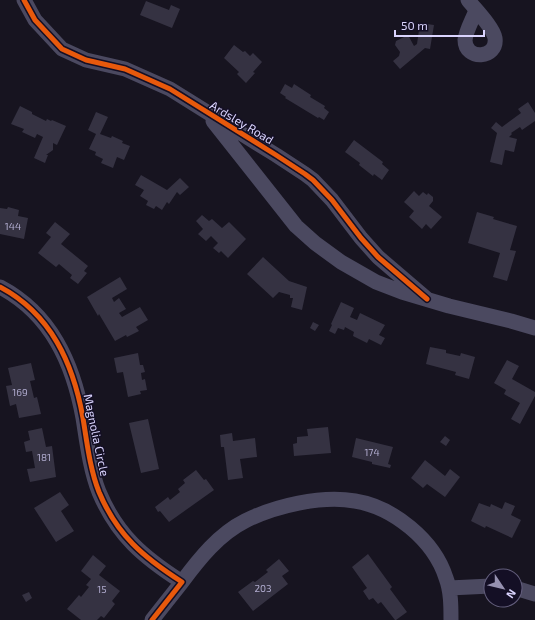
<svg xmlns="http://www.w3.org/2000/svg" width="535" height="620" viewBox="0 0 535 620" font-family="'Exo 2',sans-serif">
  <rect width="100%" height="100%" fill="#171420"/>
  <path fill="#353242" d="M146 1 169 10 171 5 180 9 172 28 140 15Z
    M420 23 434 25 430 49 425 48 400 69 393 61 399 56 400 52 395 45 396 41 408 35 414 46 417 44Z
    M234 45 243 52 245 51 250 56 253 53 262 62 253 72 255 73 246 83 237 74 239 72 224 58Z
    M285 84 292 88 294 84 311 95 310 97 325 106 324 108 329 112 324 120 319 117 318 118 285 98 286 97 280 93Z
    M528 102 535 113V121L522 130 520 127 511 133 512 134 509 137 517 139 514 152 505 150 502 165 490 162 497 133 491 128 496 122 502 127 521 113 518 109Z
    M20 106 32 112V114L46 121 47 119 51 121 52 120 66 126 57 145 53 143V150L46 155H48L45 163 34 158 43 137 37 134 35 138 22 132 24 129 11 124Z
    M96 112 108 117 100 134 111 138 112 136 123 141 122 143 130 146 124 160 117 157 113 168 101 163 103 159 95 155 96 152 89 149 96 134 88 130Z
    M354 140 383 162 382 164 389 170 382 180 374 174 373 176 359 165 360 163 345 152Z
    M141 175 167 190 180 178 189 187 180 195 177 192 169 204 167 202 162 210 156 206 154 209 146 205 148 201 140 196 144 190 135 185Z
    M414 191 419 196 423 192 427 195 428 193 433 197V201L429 206 442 217 431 229 426 224 422 229 409 217 414 211 404 202Z
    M8 207 19 210 18 216 28 218 24 239 0 234V208L7 209Z
    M477 212 494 217 493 219 517 226 510 250 516 251 507 281 493 277 500 253 468 243Z
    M202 215 209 221 212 219 222 228 229 222 246 239 228 258 221 251 219 253 213 248 218 243 211 236 206 241 198 234 203 229 196 221Z
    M55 222 70 234 61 244 88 266 84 271 87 273 78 284 70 278 72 275 59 264 56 267 38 253 51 237 46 233Z
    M263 257 289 281 307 287 302 310 291 307 293 298H290V295L279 292 273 298 247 274Z
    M120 277 127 289 112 298 114 302 119 298 126 309 119 313 122 317 140 307 148 320 136 327 139 331 127 337 126 335 115 341 99 314 98 316 87 297Z
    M341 302 354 308 350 317 357 320 360 313 385 325 379 335 385 338 381 345 369 339 367 343 353 336 354 332 345 327 344 330 338 328 335 334 329 331 332 325 331 324Z
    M313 322 319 325 315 331 310 328Z
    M430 347 446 350V353L460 356 461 353 475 357 469 379 455 375 456 372 426 364Z
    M138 353 140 365H143L145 372 141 373 142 380 145 379 147 390 140 391 141 394 128 397 123 372 117 373 114 358Z
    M507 360 519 366 512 379 535 392V396L520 424 511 419 520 403 504 394 506 390 494 383Z
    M31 363 35 380 30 381 34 398 37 397 41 414 19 418 16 404 10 406 6 386 12 385 8 368Z
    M148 419 159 469 141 473 129 423Z
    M328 427 331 453 294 456 293 444 297 443V437L308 436 307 429Z
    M42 428 46 447 52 446 56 477 30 482 27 469 35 468 32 451 26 452 24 442 30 440 28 431Z
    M232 433 233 441 255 438 257 457 240 459 243 478 228 480 224 447H221L220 435Z
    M445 436 450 440 446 446 440 442Z
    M356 438 393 447 388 464 391 465 390 468 372 464V462L352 457Z
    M425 460 445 476 450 469 460 477 445 497 427 484 423 488 411 478Z
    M196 470 204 480 206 479 214 490 169 522 160 511 158 512 155 507 168 497 170 500 180 492 178 489 185 483 183 480Z
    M60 492 69 505 61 511 74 531 56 542 34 508Z
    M505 502 515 506 511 515 521 520 512 538 486 526 485 528 471 521 479 503 490 507 491 504 502 509Z
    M368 554 392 587 390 589 407 612 396 620H395L381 602 378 604 373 598 369 600 363 591 367 588 352 567Z
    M93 555 106 566 99 575 120 591 112 601 115 604 104 618 101 616 97 620H81L67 609 79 595 81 597 89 587 86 585 91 579 81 571Z
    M279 559 289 571 282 576 288 584 253 611 238 592 253 581 255 582 268 572 266 570Z
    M29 592 32 598 26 602 22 595Z"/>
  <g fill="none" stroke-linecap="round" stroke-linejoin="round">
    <path stroke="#4b4960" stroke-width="15" d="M24 0 35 20 62 49 86 60 125 69 170 89 276 155 305 174 313 180 332 200 361 238 378 257 427 299
      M468 0C475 9 493 27 495 38 498 59 465 61 465 40 466 30 473 19 476 10
      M213 121 296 226 315 243 341 262 376 282 402 292 449 306 511 321 535 328
      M0 287C51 314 73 363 83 418 87 443 90 469 99 492 117 535 143 557 182 582L152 620
      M182 582C199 559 219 534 245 521 275 506 321 495 355 501 393 507 434 540 446 578 451 591 451 606 451 620
      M449 588 491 586
      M515 588 535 594"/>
    <defs>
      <path id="cycleway" d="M24 0 35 20 62 49 86 60 125 69 170 89 276 155 305 174 313 180 332 200 361 238 378 257 427 299
        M0 287C51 314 73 363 83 418 87 443 90 469 99 492 117 535 143 557 182 582L152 620"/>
    </defs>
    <use href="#cycleway" stroke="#140f25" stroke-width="8"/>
    <use href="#cycleway" stroke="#e8590c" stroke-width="5"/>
  </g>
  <g text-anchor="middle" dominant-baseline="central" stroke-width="3" stroke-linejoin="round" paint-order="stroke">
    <g font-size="10" fill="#b1accf">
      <text x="13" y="226">144</text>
      <text x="20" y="392">169</text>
      <text x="372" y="452">174</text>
      <text x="44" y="457">181</text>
      <text x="263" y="588">203</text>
      <text x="102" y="589">15</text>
    </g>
    <g font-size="12" fill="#dad4fe" stroke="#140f25">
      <text transform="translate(242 122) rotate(31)">Ardsley Road</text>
      <text transform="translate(97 435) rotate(78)">Magnolia Circle</text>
    </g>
  </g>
  <g transform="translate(503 588) rotate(125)"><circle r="19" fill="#140f25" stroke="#635e7c"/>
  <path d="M0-3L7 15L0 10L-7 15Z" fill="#9691b0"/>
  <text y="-6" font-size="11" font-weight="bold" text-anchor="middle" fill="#dad4fe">N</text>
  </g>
  <path d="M395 30v6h89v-6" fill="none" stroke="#dad4fe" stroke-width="2"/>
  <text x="401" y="30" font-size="12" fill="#dad4fe" stroke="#140f25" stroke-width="3" paint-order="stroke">50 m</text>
</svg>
